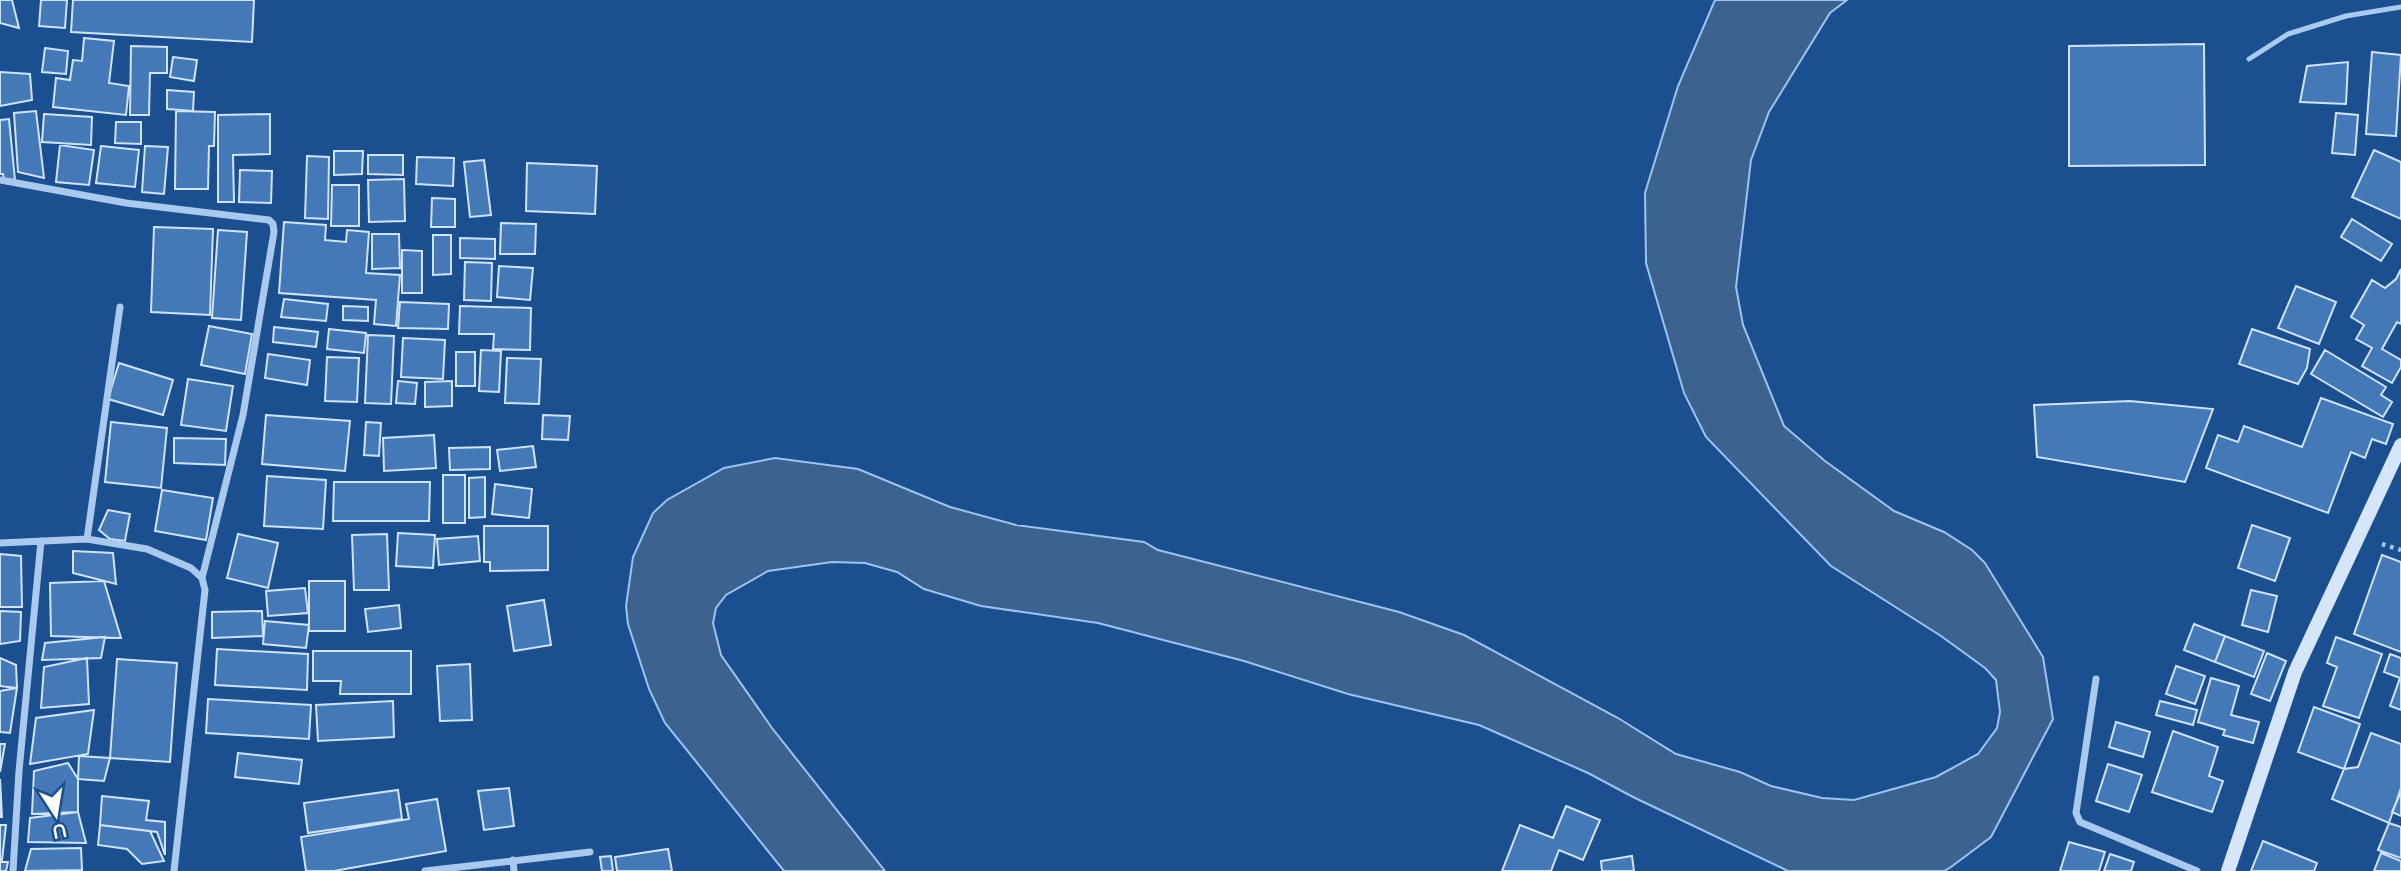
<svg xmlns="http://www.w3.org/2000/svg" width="2401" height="871" viewBox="0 0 2401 871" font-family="'Nunito Sans',sans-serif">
  <rect width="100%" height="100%" fill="#1b4f8f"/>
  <path fill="#3c6290" stroke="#9cc4f0" stroke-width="2" d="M1715 0H1847L1830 13 1769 112 1751 160 1736 287 1743 325 1784 426 1825 461 1894 511 1944 532 1972 550 1985 563 2043 657 2053 719 1991 837 1951 867 1944 871H1788L1633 797 1588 773 1479 725 1348 694 1244 661 1098 623 981 606 924 589 897 572 865 563 832 562 768 571 726 595 716 608 713 623 721 655 772 728 885 871H784L665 723 649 689 628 624 626 606 633 557 653 513 667 500 724 468 775 458 858 469 950 507 1016 525 1144 542 1158 550 1399 612 1464 635 1618 718 1676 754 1740 772 1771 786 1822 798 1854 800 1936 777 1978 754 1997 728 2000 712 1996 680 1985 668 1941 636 1831 566 1706 437 1684 393 1646 263 1645 193 1678 86Z"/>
  <path fill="#4478b7" stroke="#cfe3fa" stroke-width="2" d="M0 0H12L19 28 0 23Z
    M41 0H67L65 28 39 26Z
    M73 0H254L252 42 71 32Z
    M84 38 114 41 109 83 129 86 126 115 53 107 56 78 70 80 73 60 82 61Z
    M2204 44 2205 165 2069 166V46Z
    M131 46 167 47V73H150L149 115H130Z
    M45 48 68 51 66 74 42 72Z
    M2372 52 2401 55 2396 136 2366 134Z
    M173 57 197 60 194 81 170 77Z
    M2348 62 2346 104 2300 102 2307 66Z
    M0 72 30 74 32 100 0 106Z
    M167 90 194 92 193 111 167 109Z
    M36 111 44 178 18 172 14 113Z
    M176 111 215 112 214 146H209L208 189H175Z
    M2336 113 2358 115 2355 155 2332 153Z
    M44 114 92 117 91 145 42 142Z
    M270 114V154L233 155 234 202H218V115Z
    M9 119 15 180 4 179 3 174H0V120Z
    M116 122H141V144L115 143Z
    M60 145 94 150 89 185 56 182Z
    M101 146 139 150 135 187 96 183Z
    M145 146 168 147 164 194 142 192Z
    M2374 150 2401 162V219L2352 197Z
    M334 151H363L362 174 334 175Z
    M368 155H403V175L368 174Z
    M307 156 329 157 328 219 305 218Z
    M417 157 454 158 453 186 416 184Z
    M484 160 491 215 470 217 464 162Z
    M527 163 597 166 595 214 526 211Z
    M240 170 272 171 271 203 239 202Z
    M404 179 405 221 369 222 368 180Z
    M332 185H359V226H331Z
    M432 198 455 199V227H431Z
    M2352 219 2392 244 2381 261 2341 237Z
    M284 222 326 225 325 240 346 242 347 230 369 232 366 273 400 275 396 326 374 324 376 300 279 293Z
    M501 223 536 224 535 254H500Z
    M154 227 213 229 210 315 151 312Z
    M218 230 247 232 241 320 212 318Z
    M372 234H399L400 268 372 269Z
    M433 235H451V274L433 275Z
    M460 238 495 239V259L460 258Z
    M402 250 422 251V293H402Z
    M465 262 492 263 491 301 464 300Z
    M499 266 533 268 530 300 497 297Z
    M2401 269V324L2397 322 2382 349 2401 360V367L2392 383 2362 366 2372 348 2356 339 2364 325 2351 317 2372 280 2385 288 2396 279Z
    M2296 286 2336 302 2319 344 2278 328Z
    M284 299 328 304 326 321 281 317Z
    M400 302 449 304 448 329 398 328Z
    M343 306 368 307V321L343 320Z
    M460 306 531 308 530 350 493 349 494 334H459Z
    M209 326 252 334 245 374 201 365Z
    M274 327 318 332 316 347 273 342Z
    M329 329 366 333 364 353 327 349Z
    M2252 329 2310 349 2307 368 2298 384 2239 364Z
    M368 335 394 336 391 404 365 403Z
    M403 338 445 340 443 379 401 377Z
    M481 350 501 351 499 392 479 391Z
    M2325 350 2386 387 2381 395 2392 402 2383 417 2311 374Z
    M456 352H475V386H456Z
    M268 354 310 360 307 385 265 378Z
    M327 357 359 358 357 402 325 401Z
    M507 358 541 359 539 404 505 403Z
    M119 363 173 380 163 415 108 399Z
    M188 379 233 386 226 431 181 425Z
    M398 381 417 383 415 404 396 403Z
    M452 381V406L425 407V382Z
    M2321 398 2393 424 2386 444 2372 439 2365 458 2351 452 2328 513 2206 468 2218 435 2238 442 2244 426 2302 447Z
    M2130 401 2213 409 2185 482 2037 457 2034 405Z
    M266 415 350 421 345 471 262 464Z
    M543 415 570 416 568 440 542 439Z
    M111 422 167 428 161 488 105 482Z
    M366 422 381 423 379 456 364 455Z
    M434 435 436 468 384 471 383 438Z
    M174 438 226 439 225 465 174 463Z
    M533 446 536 467 500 471 497 450Z
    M490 447V469L450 470 449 448Z
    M443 475H465V523H443Z
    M267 476 326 480 323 529 264 526Z
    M485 477V517L469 518V478Z
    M334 482H430L429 521H333Z
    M495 484 532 489 529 518 492 514Z
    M162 490 213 498 206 540 155 531Z
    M108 510 130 514 125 541 110 539 99 530Z
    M2252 525 2290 538 2275 581 2238 568Z
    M484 526H548V570L490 571V562H484Z
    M398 533 435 535 433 568 396 566Z
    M238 534 278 543 268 588 227 578Z
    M387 534 389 590H354L352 535Z
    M478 536 480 561 439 565 437 539Z
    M73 551 113 553 116 584 73 573Z
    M0 554 21 556 22 607H0Z
    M2382 555 2401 562V652L2354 634Z
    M104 581 121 638 51 636 50 583Z
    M309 581H345V631H309Z
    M305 588 308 613 268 616 266 591Z
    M2251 590 2277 596 2268 632 2242 625Z
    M544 600 551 645 514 651 507 606Z
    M399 605 401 628 368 632 365 609Z
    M0 611 21 612 20 641 0 644Z
    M262 611 263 636 212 638V612Z
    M265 621 309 625 306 648 263 644Z
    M2194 624 2225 636 2215 662 2184 650Z
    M2225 636 2264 651 2254 677 2215 662Z
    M105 637 101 658 42 660 45 643Z
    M2336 637 2382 654 2359 718 2323 706 2337 667 2327 663Z
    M217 649 308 654 307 690 215 685Z
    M313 651H411V694H340L341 681H313Z
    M2267 653 2286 661 2270 701 2251 694Z
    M2390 654 2401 658V710L2390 706 2400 678 2384 672Z
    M0 658 16 665 17 688 0 686Z
    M87 658 89 704 41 708 44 667Z
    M117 659 177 663 170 762 110 758Z
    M470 664 472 720 440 721 437 666Z
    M2176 666 2205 676 2195 704 2166 694Z
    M2211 678 2239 686 2231 715 2259 722 2253 743 2223 735 2225 730 2198 722Z
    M17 688 10 733 0 732V691Z
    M208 699 311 705 309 739 206 733Z
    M393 701 394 737 318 741 316 705Z
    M2160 701 2197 710 2193 725 2156 715Z
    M2314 707 2360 724 2344 769 2298 752Z
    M94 710 88 754 30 764 36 718Z
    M2116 722 2150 732 2143 757 2109 747Z
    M2173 731 2218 747 2209 776 2223 781 2212 812 2152 792Z
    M2371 733 2401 744V788L2389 823 2332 799 2344 769 2358 767Z
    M0 744H5L0 772Z
    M238 753 302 760 299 784 235 777Z
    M79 756 110 758 104 781 78 779Z
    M68 763 78 779V812L32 814 34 771Z
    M2108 764 2142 775 2129 812 2096 801Z
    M0 779 2 817H0Z
    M509 788 514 826 484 830 478 791Z
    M398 790 402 819 308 833 304 803Z
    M2401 792V816L2392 812Z
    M102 796 149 801 146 820 165 822V855L157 832 100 825Z
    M437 799 446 851 334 871H306L301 837 409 819 406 804Z
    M1566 806 1600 820 1583 860 1559 850 1551 871H1502L1520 825 1553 838Z
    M78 812 86 843 28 842 30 818Z
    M2389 823 2401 827V858L2378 850Z
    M0 825H6L2 860H0Z
    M100 825 150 831 164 861 142 864 127 849 98 845Z
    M2263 841 2317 863 2314 871H2251Z
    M2069 842 2105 852 2099 871H2060Z
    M81 848 82 870 25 871 31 849Z
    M668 849 672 871H617L615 857Z
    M2381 853 2401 861V871H2374Z
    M2110 854 2134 862 2131 871H2104Z
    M611 856 613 871H602L600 857Z
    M1632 856 1634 871H1602L1601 861Z
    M0 862H8L6 871H0Z"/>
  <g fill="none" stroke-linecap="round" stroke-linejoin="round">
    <path stroke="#a9c9ee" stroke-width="4.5" stroke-dasharray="3.5 5" stroke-linecap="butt" d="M2382 544 2401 550"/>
    <path stroke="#a9c9ee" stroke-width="5" d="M2249 59 2288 34 2346 16 2401 7"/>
    <path stroke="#a9c9ee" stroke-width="7" d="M0 180 126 203 269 220 273 224 274 232 243 415 202 578
      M87 539 120 307
      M0 543 87 539 147 549 191 568 202 578 205 590 174 871
      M2096 679 2076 813 2080 822 2197 871
      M513 860 514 871
      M13 871 19 771 41 541
      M425 871 590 852"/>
    <path stroke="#d6e6fa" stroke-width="14" d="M2228 871 2295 672 2401 445"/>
  </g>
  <g transform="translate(56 815) rotate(168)" stroke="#1b4f8f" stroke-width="5" paint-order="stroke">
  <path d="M0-5L12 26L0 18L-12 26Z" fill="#ffffff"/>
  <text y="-10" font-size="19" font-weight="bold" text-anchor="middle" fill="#ffffff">U</text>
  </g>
</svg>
